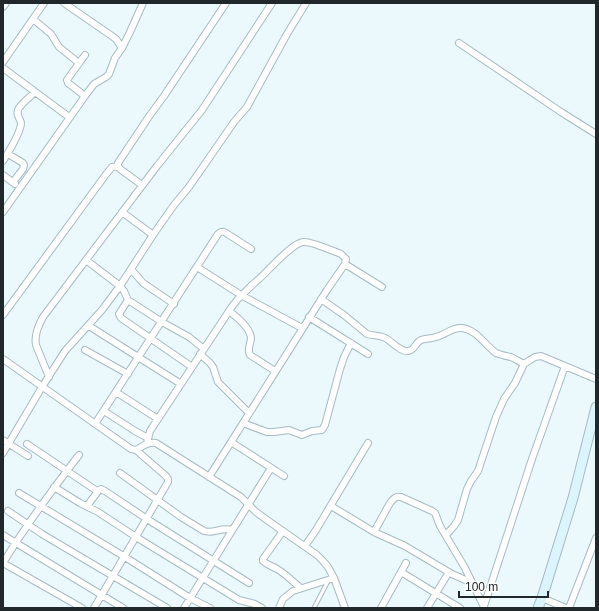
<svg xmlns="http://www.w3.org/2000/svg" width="599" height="611" viewBox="0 0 599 611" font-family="Arial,sans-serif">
  <rect width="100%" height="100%" fill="#ebf9fd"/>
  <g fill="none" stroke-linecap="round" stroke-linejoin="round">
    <defs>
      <path id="lane" d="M314 608 328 581"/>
      <path id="street" d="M64 3 109 34 116 39 122 48
        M3 7 6 3
        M33 19 51 34 59 47 79 63
        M459 43 561 112 596 134
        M3 62 44 3
        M3 68 69 117
        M85 96 68 83 67 80 85 55
        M8 154 23 163 24 165 23 169 13 182
        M3 161C8 153 21 132 21 123 20 118 15 114 19 108 23 102 30 97 35 92
        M3 175 15 184
        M142 185 120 169 118 166V163L150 115 164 96 226 3
        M3 212 85 96 94 84 106 77 109 74 115 58 122 48 130 32 143 3
        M122 212 153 235
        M86 260 120 286 124 291 128 300 162 322 189 337 204 349
        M345 264 382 287
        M197 267 241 295 302 328
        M131 269 143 283 174 304
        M321 299 344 315 367 334C374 336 381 335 387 339 393 343 401 352 408 351 414 351 416 342 421 340 426 338 431 339 436 337 445 335 452 327 462 328 477 330 485 345 496 353 501 355 506 356 511 357 515 359 520 362 524 364
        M128 300 119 314 121 318 192 367
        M229 311C237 317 251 329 251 339 250 345 247 350 250 355L275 371
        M3 315 107 173 112 167 118 166
        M309 317 368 354
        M89 326 181 384
        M85 350 128 374
        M200 354 210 363 213 367 218 382 249 413
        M3 359 131 449 136 450C143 446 147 442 156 443L241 497 256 512 267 520 317 555 323 561 328 567 334 578 345 608
        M49 377 36 345C34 335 38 326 43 317L157 166 202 110 272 3
        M116 392 158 419
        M104 411 135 431 148 438
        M243 423 267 432H274L289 430 302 435 312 431 322 430 325 425 340 369 344 357 351 343
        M95 424 218 234C221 231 223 231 226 233L251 249
        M3 440 28 456
        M231 442 284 476
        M147 443 150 431 231 308C235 303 238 298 243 294 248 289 253 284 259 279 268 271 292 243 303 242 311 241 333 251 341 254L346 259 345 264 327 290 209 477
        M27 444 97 491
        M3 453 42 387 65 351 102 310 120 286 153 235 174 205 189 187 234 122 247 107 287 34 306 3
        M79 455C52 490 26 525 3 563L82 608
        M120 473 181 517 204 531C214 534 220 527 232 530
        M54 487 80 503 98 512 136 537 239 600 255 604 262 608
        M19 493 125 557 190 598 210 608
        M87 506 99 490 101 489 105 491 147 519 249 583
        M331 506 374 532 405 546 452 574 472 583
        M8 511 42 534 167 608
        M283 531 263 559V561C267 565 272 566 277 569 286 574 293 582 301 588
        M374 532 390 503C394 498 396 496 401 497L432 511 435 513 440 526 465 568 484 607
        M3 535 123 608
        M446 535 454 526 458 520 467 489 471 481 478 471 496 417 504 399 515 383 524 364 530 360 535 357 541 356 596 379
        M305 546 316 530 368 443
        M401 572 460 608
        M542 598 566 608
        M484 606 532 459 565 366
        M94 608 168 482V479L166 476 136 450
        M184 608 271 468
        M279 608 283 599 293 591 334 578
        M381 608 406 563
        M427 608 449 572
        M569 608 596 538"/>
      <path id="secondary" d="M538 608 542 598 573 498 596 407"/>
    </defs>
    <use href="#lane" stroke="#a6bbc2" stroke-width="5"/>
    <use href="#street" stroke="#a6bbc2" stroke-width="8"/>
    <use href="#secondary" stroke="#a6bbc2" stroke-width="11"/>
    <use href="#lane" stroke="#fff" stroke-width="3"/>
    <use href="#street" stroke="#fff" stroke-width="6"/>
    <use href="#secondary" stroke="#dcf5fd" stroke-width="9"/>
  </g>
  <rect width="599" height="611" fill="none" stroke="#20282b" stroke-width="8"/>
  <path d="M459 591v6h89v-6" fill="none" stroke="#20282b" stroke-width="2"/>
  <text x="465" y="591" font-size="12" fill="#20282b" stroke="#ffffff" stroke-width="3" paint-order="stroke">100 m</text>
</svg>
